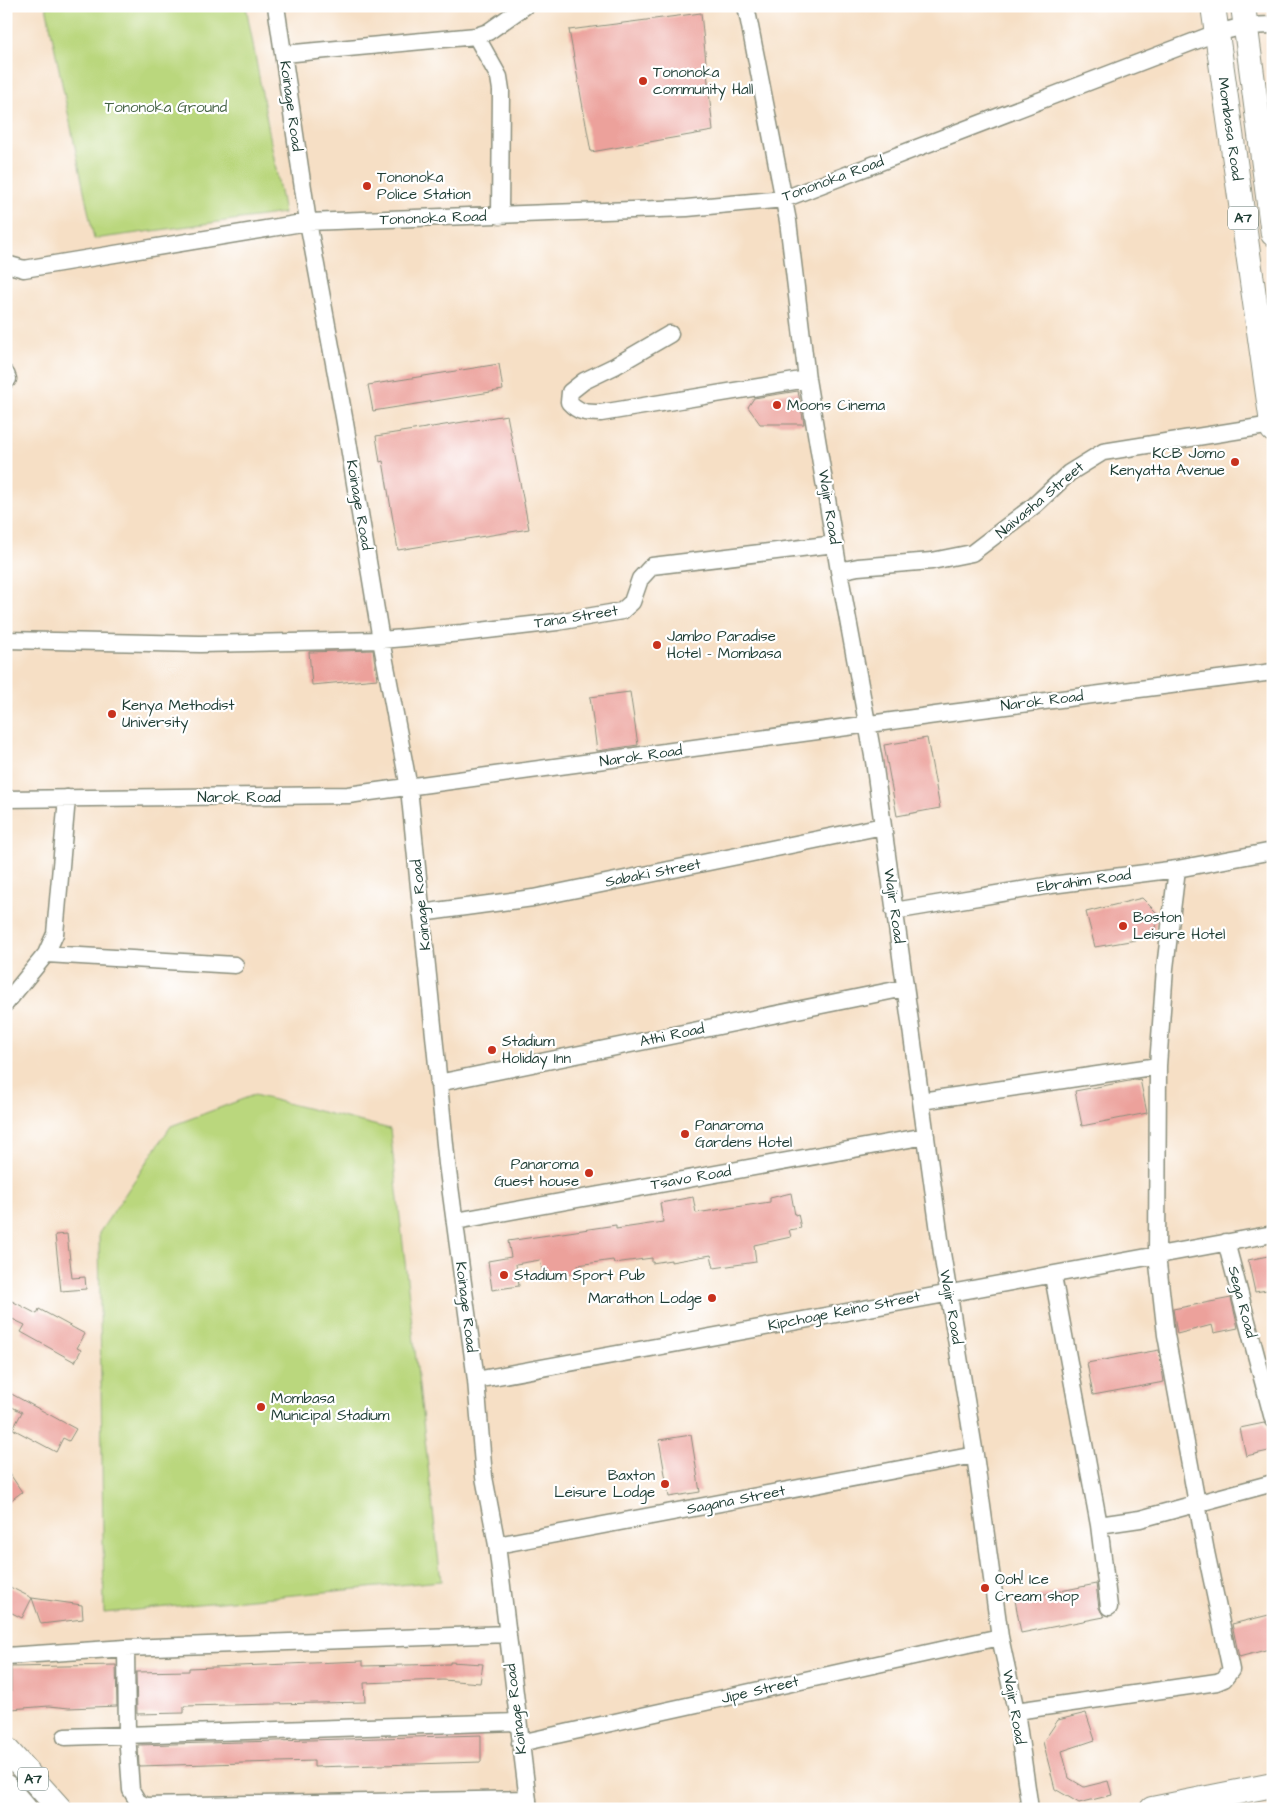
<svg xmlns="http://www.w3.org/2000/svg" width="1279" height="1815" viewBox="0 0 1279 1815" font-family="'Architects Daughter',sans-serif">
  <rect width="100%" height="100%" fill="#fff"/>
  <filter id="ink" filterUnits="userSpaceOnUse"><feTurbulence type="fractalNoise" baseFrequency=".02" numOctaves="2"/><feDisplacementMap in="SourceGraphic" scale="10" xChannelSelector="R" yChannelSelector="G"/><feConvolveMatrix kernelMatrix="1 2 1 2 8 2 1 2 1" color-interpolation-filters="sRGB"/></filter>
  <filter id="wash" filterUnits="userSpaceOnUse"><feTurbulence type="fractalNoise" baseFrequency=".0096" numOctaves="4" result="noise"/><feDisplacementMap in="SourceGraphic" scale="20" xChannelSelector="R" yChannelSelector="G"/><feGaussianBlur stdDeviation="1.12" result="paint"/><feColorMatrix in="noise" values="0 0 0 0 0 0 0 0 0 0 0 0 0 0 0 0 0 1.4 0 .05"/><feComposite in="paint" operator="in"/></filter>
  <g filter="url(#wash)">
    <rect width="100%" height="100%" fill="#f6dfc5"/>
    <path fill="#bad77d" stroke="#6c8a58" d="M46 6H246L284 213 94 239Z
      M254 1095 390 1129 441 1581 104 1613 99 1233 171 1126Z"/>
    <g id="blocks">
      <path fill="#eca19b" d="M701 13 713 131 591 152 569 30Z
        M499 364 503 390 373 411 368 385Z
        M798 391 804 424H760L748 407 754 398Z
        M507 415 529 529 398 550 383 461 380 462 376 436Z
        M373 650 377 679 312 685 309 652Z
        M630 692 638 745 597 751 590 697Z
        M927 738 940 808 897 816 884 745Z
        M1142 898 1158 914 1153 937 1095 947 1086 912Z
        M1140 1079 1147 1113 1082 1126 1075 1091Z
        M791 1193 795 1215 798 1214 801 1228 789 1230 791 1237 754 1245 756 1262 714 1268 711 1255 671 1262V1260L652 1263V1258L614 1263 613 1260 578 1265 580 1272 544 1279 540 1260 516 1264 519 1286 492 1290 488 1261 511 1257 508 1241 616 1225V1229L663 1222 660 1203 693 1197 696 1213 770 1202V1198Z
        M67 1234 72 1278 85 1277 86 1289 61 1291 55 1235Z
        M1273 1255V1289L1255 1292 1248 1260Z
        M6 1298 37 1314 39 1309 85 1334 77 1348 81 1350 75 1362 21 1332 25 1325 6 1316Z
        M1231 1298 1238 1328 1214 1333 1212 1325 1177 1334 1173 1309Z
        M1159 1350 1164 1382 1093 1395 1087 1363Z
        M6 1391 76 1429 69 1441 63 1438 56 1452 13 1429 22 1412 6 1404Z
        M1264 1423 1268 1428 1273 1450 1246 1456 1240 1428Z
        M691 1435 700 1492 669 1497 659 1440Z
        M6 1468 22 1492 6 1504Z
        M1096 1584 1099 1608 1104 1617 1021 1633 1015 1600Z
        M6 1585 32 1598 22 1618 6 1610Z
        M32 1598 82 1605 83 1619 41 1624Z
        M1273 1614V1648L1239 1657 1232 1624Z
        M363 1661V1666L450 1664V1662L483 1664 480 1683 443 1680 364 1683 365 1702 184 1706V1713L137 1714 136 1672 189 1671V1668Z
        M116 1665 117 1706 69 1708 49 1706 11 1709V1667Z
        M1086 1713 1095 1740 1062 1751 1069 1778 1084 1787 1108 1781 1112 1795 1079 1803 1055 1789 1043 1742 1058 1720Z
        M481 1735V1762L314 1767V1761L139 1766 138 1745Z"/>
    </g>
  </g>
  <g filter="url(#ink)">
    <use href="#blocks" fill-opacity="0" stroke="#8a8e7c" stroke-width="1"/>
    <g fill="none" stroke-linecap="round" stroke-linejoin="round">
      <defs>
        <path id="minor" d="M276 6 308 222 344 417 381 640 409 788 447 1164 476 1380 484 1477 497 1545 529 1809
          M746 6 788 221 807 379 839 571 874 761 942 1253 975 1455 1000 1637 1016 1711 1030 1809
          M476 36 499 77 501 90 500 216
          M284 54 476 36 488 32 525 6
          M6 264 24 269 308 222 687 208 784 199 1216 33 1245 26 1273 25
          M670 334 615 366 584 381 570 392 569 402C579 413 587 413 601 413L807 379
          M6 374 8 379
          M839 571 858 567 932 561 972 553 1035 505 1069 473 1103 452 1272 425
          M6 640 200 644 381 640 462 633 557 622 622 611 632 602 640 579 652 566 835 544
          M6 799 348 795 943 714 1273 672
          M894 911 1051 885 1177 869 1273 851
          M421 913 533 898 883 826
          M46 954 235 965
          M6 1003 46 954 55 934 67 798
          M438 1083 905 988
          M921 1101 1158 1066
          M456 1221 926 1136
          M1226 1242 1273 1419
          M1053 1276 1099 1525 1140 1519 1273 1483
          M476 1380 1273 1234
          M1099 1525 1109 1607
          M497 1545 975 1455
          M126 1648 127 1734 131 1790 138 1802 146 1806 528 1799
          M6 1656 126 1648 508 1634
          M1016 1711 1217 1682 1224 1679 1231 1670 1206 1552 1166 1335 1157 1255 1158 1066 1165 968 1177 869
          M65 1737 517 1722
          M520 1743 1000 1637"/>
        <path id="highway" d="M1213 6 1273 430
          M1243 6 1273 234
          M6 1749 60 1809
          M6 1787 25 1809
          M1152 1809 1273 1785"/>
      </defs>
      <use href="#minor" stroke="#8a8e7c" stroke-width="19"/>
      <use href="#highway" stroke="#8a8e7c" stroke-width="26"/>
      <use href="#minor" stroke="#fff" stroke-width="16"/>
      <use href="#highway" stroke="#fff" stroke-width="24"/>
    </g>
  </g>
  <g fill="#c8321e" stroke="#fff" stroke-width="2">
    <circle cx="643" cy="81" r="5"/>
    <circle cx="367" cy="186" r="5"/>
    <circle cx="777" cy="405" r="5"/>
    <circle cx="1235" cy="462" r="5"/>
    <circle cx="657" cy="645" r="5"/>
    <circle cx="112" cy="714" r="5"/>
    <circle cx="1123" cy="926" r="5"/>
    <circle cx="492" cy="1050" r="5"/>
    <circle cx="685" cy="1134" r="5"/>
    <circle cx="589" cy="1173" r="5"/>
    <circle cx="504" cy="1275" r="5"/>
    <circle cx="712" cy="1298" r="5"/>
    <circle cx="261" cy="1407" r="5"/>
    <circle cx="665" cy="1484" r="5"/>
    <circle cx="985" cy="1588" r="5"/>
  </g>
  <g text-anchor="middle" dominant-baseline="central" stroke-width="4.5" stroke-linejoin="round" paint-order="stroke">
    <g fill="#fff" stroke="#627771" stroke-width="1">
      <rect x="1228" y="206.5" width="30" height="23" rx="4"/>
      <rect x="18" y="1767.5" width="30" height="23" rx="4"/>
    </g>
    <g font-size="14" font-weight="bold" fill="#1f3d34">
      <text x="1243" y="218">A7</text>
      <text x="33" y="1779">A7</text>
    </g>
    <g font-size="15" fill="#1f3d34" stroke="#fff" text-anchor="start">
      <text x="653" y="72">Tononoka<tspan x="653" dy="17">community Hall</tspan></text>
      <text x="377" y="177">Tononoka<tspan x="377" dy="17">Police Station</tspan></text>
      <text x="787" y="405">Moons Cinema</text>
      <text x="1225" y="453" text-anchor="end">KCB Jomo<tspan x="1225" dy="17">Kenyatta Avenue</tspan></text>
      <text x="667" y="636">Jambo Paradise<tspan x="667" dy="17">Hotel - Mombasa</tspan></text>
      <text x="122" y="705">Kenya Methodist<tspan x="122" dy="17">University</tspan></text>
      <text x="1133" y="917">Boston<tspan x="1133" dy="17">Leisure Hotel</tspan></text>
      <text x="502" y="1041">Stadium<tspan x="502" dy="17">Holiday Inn</tspan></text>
      <text x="695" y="1125">Panaroma<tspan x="695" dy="17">Gardens Hotel</tspan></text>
      <text x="579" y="1164" text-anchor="end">Panaroma<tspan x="579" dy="17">Guest house</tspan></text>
      <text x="514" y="1275">Stadium Sport Pub</text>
      <text x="702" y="1298" text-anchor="end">Marathon Lodge</text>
      <text x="271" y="1398">Mombasa<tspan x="271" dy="17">Municipal Stadium</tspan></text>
      <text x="655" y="1475" text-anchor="end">Baxton<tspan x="655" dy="17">Leisure Lodge</tspan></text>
      <text x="995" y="1579">Ooh! Ice<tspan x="995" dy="17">Cream shop</tspan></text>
    </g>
    <g font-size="15" fill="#1f3d34" stroke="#fff">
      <text transform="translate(291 106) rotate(82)">Koinage Road</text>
      <text transform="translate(1230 129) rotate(82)">Mombasa Road</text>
      <text transform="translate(833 179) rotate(-20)">Tononoka Road</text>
      <text transform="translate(433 218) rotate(-2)">Tononoka Road</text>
      <text transform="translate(1040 500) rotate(-40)">Naivasha Street</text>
      <text transform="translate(359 505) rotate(80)">Koinage Road</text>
      <text transform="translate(829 507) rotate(81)">Wajir Road</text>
      <text transform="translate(576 617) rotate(-9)">Tana Street</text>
      <text transform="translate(1042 701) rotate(-7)">Narok Road</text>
      <text transform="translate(641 756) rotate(-8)">Narok Road</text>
      <text x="239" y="797">Narok Road</text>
      <text transform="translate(653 873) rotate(-11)">Sabaki Street</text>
      <text transform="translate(1084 881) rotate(-8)">Ebrahim Road</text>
      <text transform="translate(421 905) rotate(-96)">Koinage Road</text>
      <text transform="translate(894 906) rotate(82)">Wajir Road</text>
      <text transform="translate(672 1035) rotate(-12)">Athi Road</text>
      <text transform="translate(691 1178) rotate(-10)">Tsavo Road</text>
      <text transform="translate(1242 1302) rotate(75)">Sega Road</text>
      <text transform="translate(466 1307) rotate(83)">Koinage Road</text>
      <text transform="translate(951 1307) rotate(80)">Wajir Road</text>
      <text transform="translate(844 1311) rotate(-11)">Kipchoge Keino Street</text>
      <text transform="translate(736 1500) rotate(-11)">Sagana Street</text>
      <text transform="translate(760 1690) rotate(-13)">Jipe Street</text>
      <text transform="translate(1014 1707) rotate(80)">Wajir Road</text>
      <text transform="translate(516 1709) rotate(-97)">Koinage Road</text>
    </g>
    <g font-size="15" fill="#466446" stroke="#fff">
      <text x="166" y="107">Tononoka Ground</text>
    </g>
  </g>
  <rect width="1279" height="1815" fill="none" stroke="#fff" stroke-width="25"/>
</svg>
